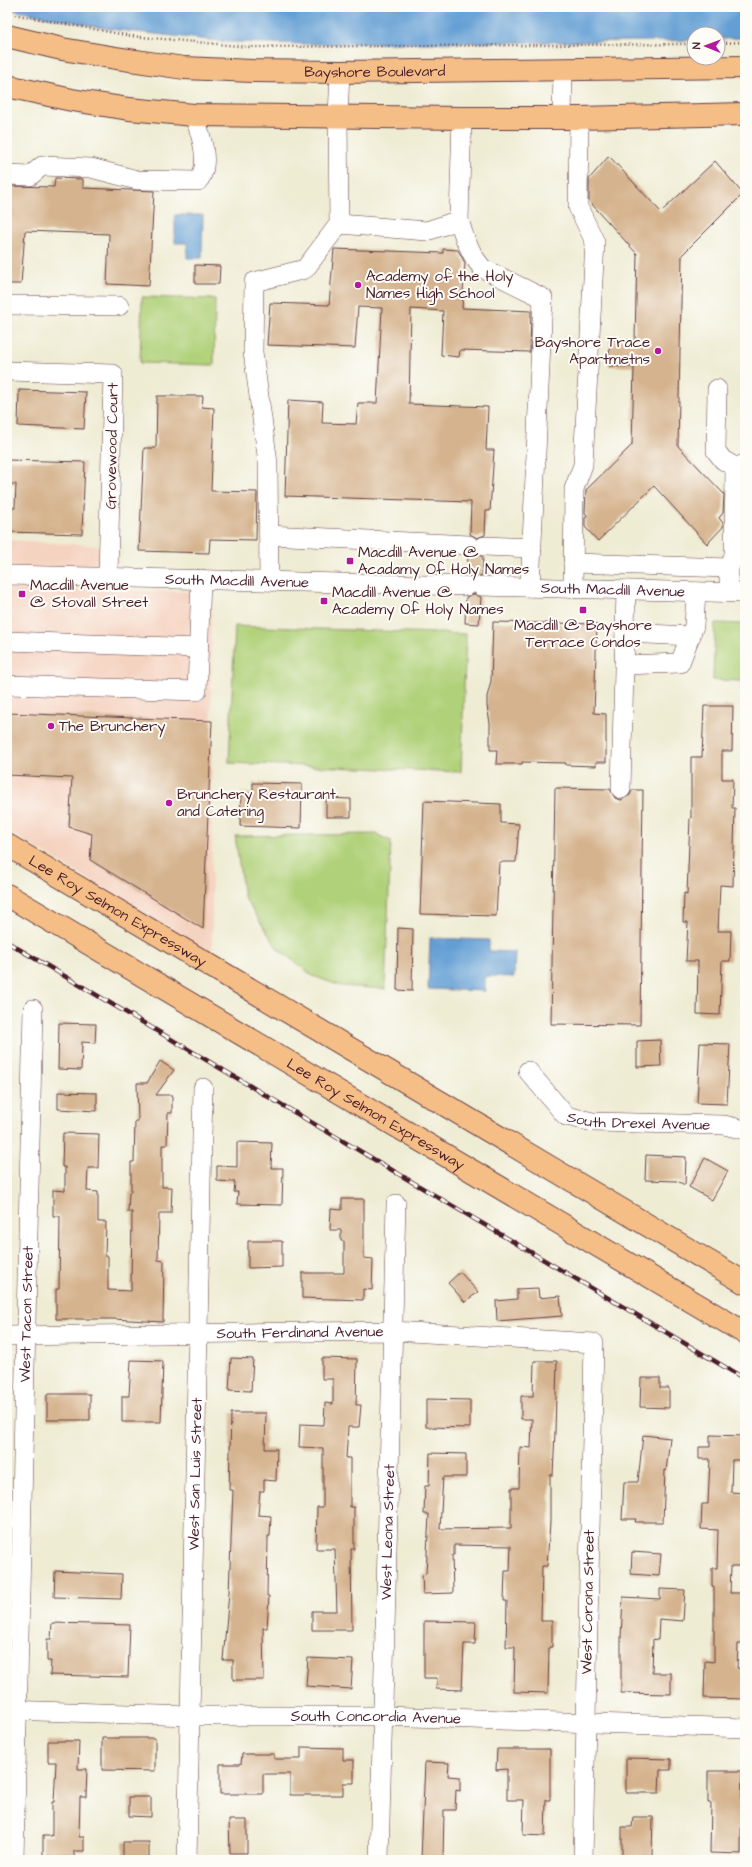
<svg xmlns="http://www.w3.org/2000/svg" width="752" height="1867" viewBox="0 0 752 1867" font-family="'Architects Daughter',sans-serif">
  <rect width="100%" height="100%" fill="#fdfcf7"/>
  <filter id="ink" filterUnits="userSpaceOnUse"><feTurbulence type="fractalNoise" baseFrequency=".025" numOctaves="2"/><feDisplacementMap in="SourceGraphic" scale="8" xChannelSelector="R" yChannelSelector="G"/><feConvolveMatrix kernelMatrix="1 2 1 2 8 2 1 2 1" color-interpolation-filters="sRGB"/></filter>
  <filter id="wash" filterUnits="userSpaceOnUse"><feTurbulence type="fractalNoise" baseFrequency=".012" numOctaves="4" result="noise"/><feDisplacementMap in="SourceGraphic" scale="16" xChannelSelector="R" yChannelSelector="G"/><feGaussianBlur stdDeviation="0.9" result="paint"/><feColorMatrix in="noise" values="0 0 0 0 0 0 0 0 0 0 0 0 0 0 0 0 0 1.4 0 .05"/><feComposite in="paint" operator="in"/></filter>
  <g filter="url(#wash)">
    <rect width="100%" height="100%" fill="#efecd4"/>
    <path fill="#f5d3c1" d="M7 540 101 546 100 568 7 567Z
      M7 588 211 592 212 953 7 831Z"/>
    <path fill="#b0d179" stroke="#7d7852" d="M142 297 215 299 214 365 140 363Z
      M715 623 745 624V681L713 680Z
      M235 626 466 634 461 772 229 763Z
      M376 834 391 841 385 989 341 986 313 976 278 949 244 897 235 836Z"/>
    <path fill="#649fd4" stroke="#575f80" d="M7 7H745V38L718 39V34H694V40L666 41 302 44 228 42 109 29 7 9Z
      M175 215H203L202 258H187V243H175Z
      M430 938 489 940V951L515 952 514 977 485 976V991L428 989Z"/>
    <g id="blocks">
      <path fill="#d5b38e" d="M609 156 661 212 715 161 743 194 682 255 678 446 724 494 723 513 719 518 723 523V527L707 544 654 486 598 541 585 527V518L587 515 585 513 586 490 632 445 634 367 609 366 610 340H635L637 254 589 201V179Z
        M55 178 83 179V188L154 191 149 286 107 284 109 234 25 231 21 284H7V186L54 187Z
        M334 249 443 253V249L458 250 465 263 462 308 531 311 530 352 460 350 459 357 441 355 443 311 411 309 409 404 488 407 486 450H494L490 511H486L485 535 477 538 470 534 471 502 285 496 288 400 323 402 322 423 356 424 358 403H377L382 308 358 307 355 348 267 345 270 303 329 305Z
        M195 265 220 266 219 284H195Z
        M19 390 86 392 84 429 18 426Z
        M157 396H203L202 407 214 408 211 491 257 492 256 540 210 539 209 553 139 551 144 448H156Z
        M7 460 85 462 82 534 7 532V508H15L16 484H7Z
        M476 553 483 557 482 575 474 578 467 575 468 556Z
        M474 594 481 597 479 624 465 623 466 597Z
        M493 622 597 624 594 713 606 714V762H596V766L566 765V763L522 762V764H496L497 750H490V723L487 706V697L491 681Z
        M704 706H733L732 751H722V779H733L732 808H735L733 886 720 885 718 931H731L730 961H722L720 1015 697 1014 698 961H686L688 922H683L684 893 687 894 690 818H691V757H702Z
        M7 713 212 721 203 929 90 860 92 834 69 827 72 778 7 775Z
        M253 783 302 784 301 828 240 826 241 793 253 794Z
        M555 788 610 789 615 798 621 800 630 795 632 790H643L640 1025 551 1024Z
        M326 798 351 799V817H326Z
        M424 801 501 804V823L519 824 516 862H499L496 916 420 914Z
        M398 928 413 929 412 991 397 990Z
        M59 1023 96 1024 95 1043 82 1042 81 1070 58 1069Z
        M660 1040 661 1066 637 1067V1041Z
        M700 1043 730 1044 727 1104 697 1103Z
        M160 1061 174 1070 156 1095H172V1113H168L167 1145H162V1187H172L171 1213H159L158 1260 164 1261 163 1322 113 1319H56V1289H59L60 1216H53V1190L65 1191V1167H62L63 1133 99 1134 98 1168H88L87 1191 98 1192V1222H106L105 1256H108V1290L131 1291 132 1212H128L129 1192H131V1162H134L135 1121H138L137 1083H147Z
        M58 1092 97 1093V1111L58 1109Z
        M237 1142 272 1143 271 1168H283L282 1205 237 1204 238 1192H234L235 1182 217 1181V1166L237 1167Z
        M646 1155 686 1157 685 1185 677 1181 645 1180Z
        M705 1158 728 1171 712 1200 689 1187Z
        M342 1199H364V1258L373 1259 372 1290 363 1289V1300L302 1298V1273H344V1241H341V1230H330L331 1209 342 1210Z
        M248 1241H282V1267L248 1268Z
        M460 1272 478 1292 465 1302 448 1283Z
        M538 1288 539 1298 560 1296 562 1316 497 1321 496 1301 517 1299V1289Z
        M231 1358 253 1359 251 1391 229 1390Z
        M322 1358 357 1359 356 1405H361L359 1427H348L346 1458H350V1507H354V1549H351L352 1630H312V1611H337L335 1549H316L317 1507H323V1448L299 1447 300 1424 324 1425 325 1403 333 1404V1379H322Z
        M131 1360 163 1361 161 1422H122V1396H129Z
        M534 1361H557L555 1432 553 1475H550V1522L547 1566H542L541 1621H552V1647H549L548 1693 514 1692 515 1647H506L507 1601H504L505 1571H510L511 1546 454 1545V1555H452L453 1593 423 1594 422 1575 426 1574 429 1514H424L425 1486H429L430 1453 466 1454V1477H443L440 1529 511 1528V1488H519L520 1447 531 1448 532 1419H521V1396H533Z
        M641 1378H660V1388H669V1408L640 1407Z
        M47 1394H90V1420H47Z
        M426 1399 470 1400V1428L426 1427Z
        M231 1413H266L265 1449H277L276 1481 264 1480V1491H260L258 1515 271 1516 270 1536H268L267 1596H269L267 1628H263L264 1680H233V1660H223L229 1593 233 1490H229Z
        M643 1435 670 1438 666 1471 665 1470 663 1522H635L636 1519H622L624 1482H638Z
        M710 1435 745 1436V1460H732L731 1492 745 1493V1566H731L730 1593H745V1644H738L737 1668 745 1669V1699L704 1698 705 1661 714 1662V1587L712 1586V1568H717L718 1530 701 1529 702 1504H708L710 1459H699V1447H710Z
        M632 1552 661 1554 659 1576 631 1574Z
        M55 1571 122 1574 121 1599 54 1597Z
        M660 1589 685 1590 683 1621 659 1619 658 1640 653 1639 652 1673H671V1694L621 1693V1638L623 1597 660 1599Z
        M424 1621 476 1622 475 1644H464L462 1690 436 1689 437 1678H424Z
        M52 1623 130 1625 128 1677 50 1675 51 1661H47V1639H51Z
        M308 1658 353 1660 351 1689 306 1686Z
        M102 1738H155V1771L102 1770Z
        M48 1741H79L78 1769H87L86 1797H80L79 1837H84V1851H74V1860H43V1836H52V1802H54L56 1762H48Z
        M301 1747 343 1748V1760H354V1783H343V1795H290V1774H263V1794H220V1764H241L242 1754H274V1759H301Z
        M497 1749H550V1800H546L545 1836 523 1835 524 1800H507V1769L496 1770Z
        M626 1758 671 1759V1770H660L659 1793H626Z
        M425 1762 449 1763 448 1776 460 1777V1791L456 1790 455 1810H444L443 1860H421Z
        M708 1771H742L741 1854 710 1853 711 1803H708Z
        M129 1797H151V1817L129 1816Z
        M633 1817H653L652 1857 622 1856V1827H632Z
        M229 1820H247V1853H230Z
        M123 1842H149V1860H123Z"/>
    </g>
  </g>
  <g filter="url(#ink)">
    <use href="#blocks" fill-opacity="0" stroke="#633e44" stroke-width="1"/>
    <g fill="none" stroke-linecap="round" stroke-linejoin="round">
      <defs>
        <g id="minor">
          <path d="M462 118 459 220 465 239 474 257 482 268 543 298 530 587"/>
          <path d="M562 118 563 70"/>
          <path d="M7 175 30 176 42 166 91 168 137 180 198 181C212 165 200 132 194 115"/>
          <path d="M339 224 427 231 459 220"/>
          <path d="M7 305 119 306"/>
          <path d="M7 371 113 374 108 576"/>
          <path d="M717 389 716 451 723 460 735 467"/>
          <path d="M269 535 469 545"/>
          <path d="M484 546 532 548"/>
          <path d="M573 563 729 568"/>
          <path id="s1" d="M7 575 467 586"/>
          <path d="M269 580 268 463 253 352 254 282 305 269 339 224 338 117 340 72"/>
          <path d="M729 581V568L734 555 735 467 745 464"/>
          <path id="s2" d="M481 586 745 593"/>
          <path d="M573 589 574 489 583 465 595 242 578 207 579 118"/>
          <path d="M625 633 691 636"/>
          <path d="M7 641 199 648"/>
          <path d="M624 665 680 663 694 626 696 592"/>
          <path d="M7 685 197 691 201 579"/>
          <path d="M621 789 626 590"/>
          <path id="s3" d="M528 1071 566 1116 593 1122 724 1125 745 1130"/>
          <path id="s4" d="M7 1336 393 1331 594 1343 583 1860"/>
          <path id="s5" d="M7 1710 190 1716H383L745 1728"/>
          <path id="s6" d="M14 1860 33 1009"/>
          <path id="s7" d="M187 1860 203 1088"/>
          <path id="s8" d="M379 1860 396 1204"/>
        </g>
        <g id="major">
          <path id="s9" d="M7 36 62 49 116 58 184 68 252 71 340 72 745 67"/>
          <path d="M7 86 72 100 129 109 194 115 462 118H579L745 114"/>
        </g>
        <g id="highway">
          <path id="s10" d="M7 845 745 1283"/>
          <path id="s11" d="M7 895 745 1333"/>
        </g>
      </defs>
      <use href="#minor" stroke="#633e44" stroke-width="20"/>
      <use href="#major" stroke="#633e44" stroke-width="24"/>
      <use href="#highway" stroke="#633e44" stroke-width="24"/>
      <path stroke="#633e44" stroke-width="2.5" stroke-dasharray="1 3" stroke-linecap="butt" d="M7 13 131 36 249 47 694 44
        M718 43 745 42"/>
      <use href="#minor" stroke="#fff" stroke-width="19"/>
      <use href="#major" stroke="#f6be87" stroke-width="22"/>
      <use href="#highway" stroke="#f6be87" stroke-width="22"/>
      <defs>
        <path id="rail" d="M7 942 745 1379"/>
      </defs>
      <use href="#rail" stroke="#4a1f2b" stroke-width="4.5"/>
      <use href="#rail" stroke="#fdfcf7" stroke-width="3" stroke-dasharray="9" stroke-linecap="butt"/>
    </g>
  </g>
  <g fill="#b5179e" stroke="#fdfcf7" stroke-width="1.5">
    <circle cx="358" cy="285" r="4"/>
    <circle cx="658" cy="351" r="4"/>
    <rect x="346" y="557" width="8" height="8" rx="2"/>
    <rect x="18" y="590" width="8" height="8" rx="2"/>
    <rect x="320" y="597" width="8" height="8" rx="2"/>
    <rect x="579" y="606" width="8" height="8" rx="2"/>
    <circle cx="51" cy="726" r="4"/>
    <circle cx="169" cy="803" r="4"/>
  </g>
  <g text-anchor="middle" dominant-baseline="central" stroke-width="4" stroke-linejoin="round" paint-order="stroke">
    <g font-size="15" fill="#4a1f2b" stroke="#fdfcf7">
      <text stroke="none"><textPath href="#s9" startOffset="371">Bayshore Boulevard</textPath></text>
      <text transform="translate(112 446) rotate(-89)">Grovewood Court</text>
      <text stroke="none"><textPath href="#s1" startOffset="230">South Macdill Avenue</textPath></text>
      <text stroke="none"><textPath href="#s2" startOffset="132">South Macdill Avenue</textPath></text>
      <text stroke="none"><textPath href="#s10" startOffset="129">Lee Roy Selmon Expressway</textPath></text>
      <text stroke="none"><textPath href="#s11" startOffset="429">Lee Roy Selmon Expressway</textPath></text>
      <text stroke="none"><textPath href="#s3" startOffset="132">South Drexel Avenue</textPath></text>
      <text stroke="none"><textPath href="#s6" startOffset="546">West Tacon Street</textPath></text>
      <text stroke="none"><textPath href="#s4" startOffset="293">South Ferdinand Avenue</textPath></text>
      <text stroke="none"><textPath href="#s7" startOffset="386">West San Luis Street</textPath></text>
      <text stroke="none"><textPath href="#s8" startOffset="328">West Leona Street</textPath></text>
      <text transform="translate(588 1602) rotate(-89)">West Corona Street</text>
      <text stroke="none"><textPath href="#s5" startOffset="369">South Concordia Avenue</textPath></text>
    </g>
    <g font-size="15" fill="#4a1f2b" stroke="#fdfcf7" text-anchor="start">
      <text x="366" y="276">Academy of the Holy<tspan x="366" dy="17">Names High School</tspan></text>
      <text x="650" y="342" text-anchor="end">Bayshore Trace<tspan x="650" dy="17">Apartmetns</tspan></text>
      <text x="358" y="552">Macdill Avenue @<tspan x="358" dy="17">Acadamy Of Holy Names</tspan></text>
      <text x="30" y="585">Macdill Avenue<tspan x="30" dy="17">@ Stovall Street</tspan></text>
      <text x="332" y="592">Macdill Avenue @<tspan x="332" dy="17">Academy Of Holy Names</tspan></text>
      <text x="583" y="625" text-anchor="middle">Macdill @ Bayshore<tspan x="583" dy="17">Terrace Condos</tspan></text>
      <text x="59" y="726">The Brunchery</text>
      <text x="177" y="794">Brunchery Restaurant<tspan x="177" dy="17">and Catering</tspan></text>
    </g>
  </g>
  <rect width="752" height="1867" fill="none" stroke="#fdfcf7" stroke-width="24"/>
  <g transform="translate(706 46) rotate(271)"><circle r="19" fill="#fdfcf7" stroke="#b5a4a5"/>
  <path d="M0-3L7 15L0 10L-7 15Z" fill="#b5179e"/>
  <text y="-6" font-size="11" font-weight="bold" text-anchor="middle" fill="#4a1f2b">N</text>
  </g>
</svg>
